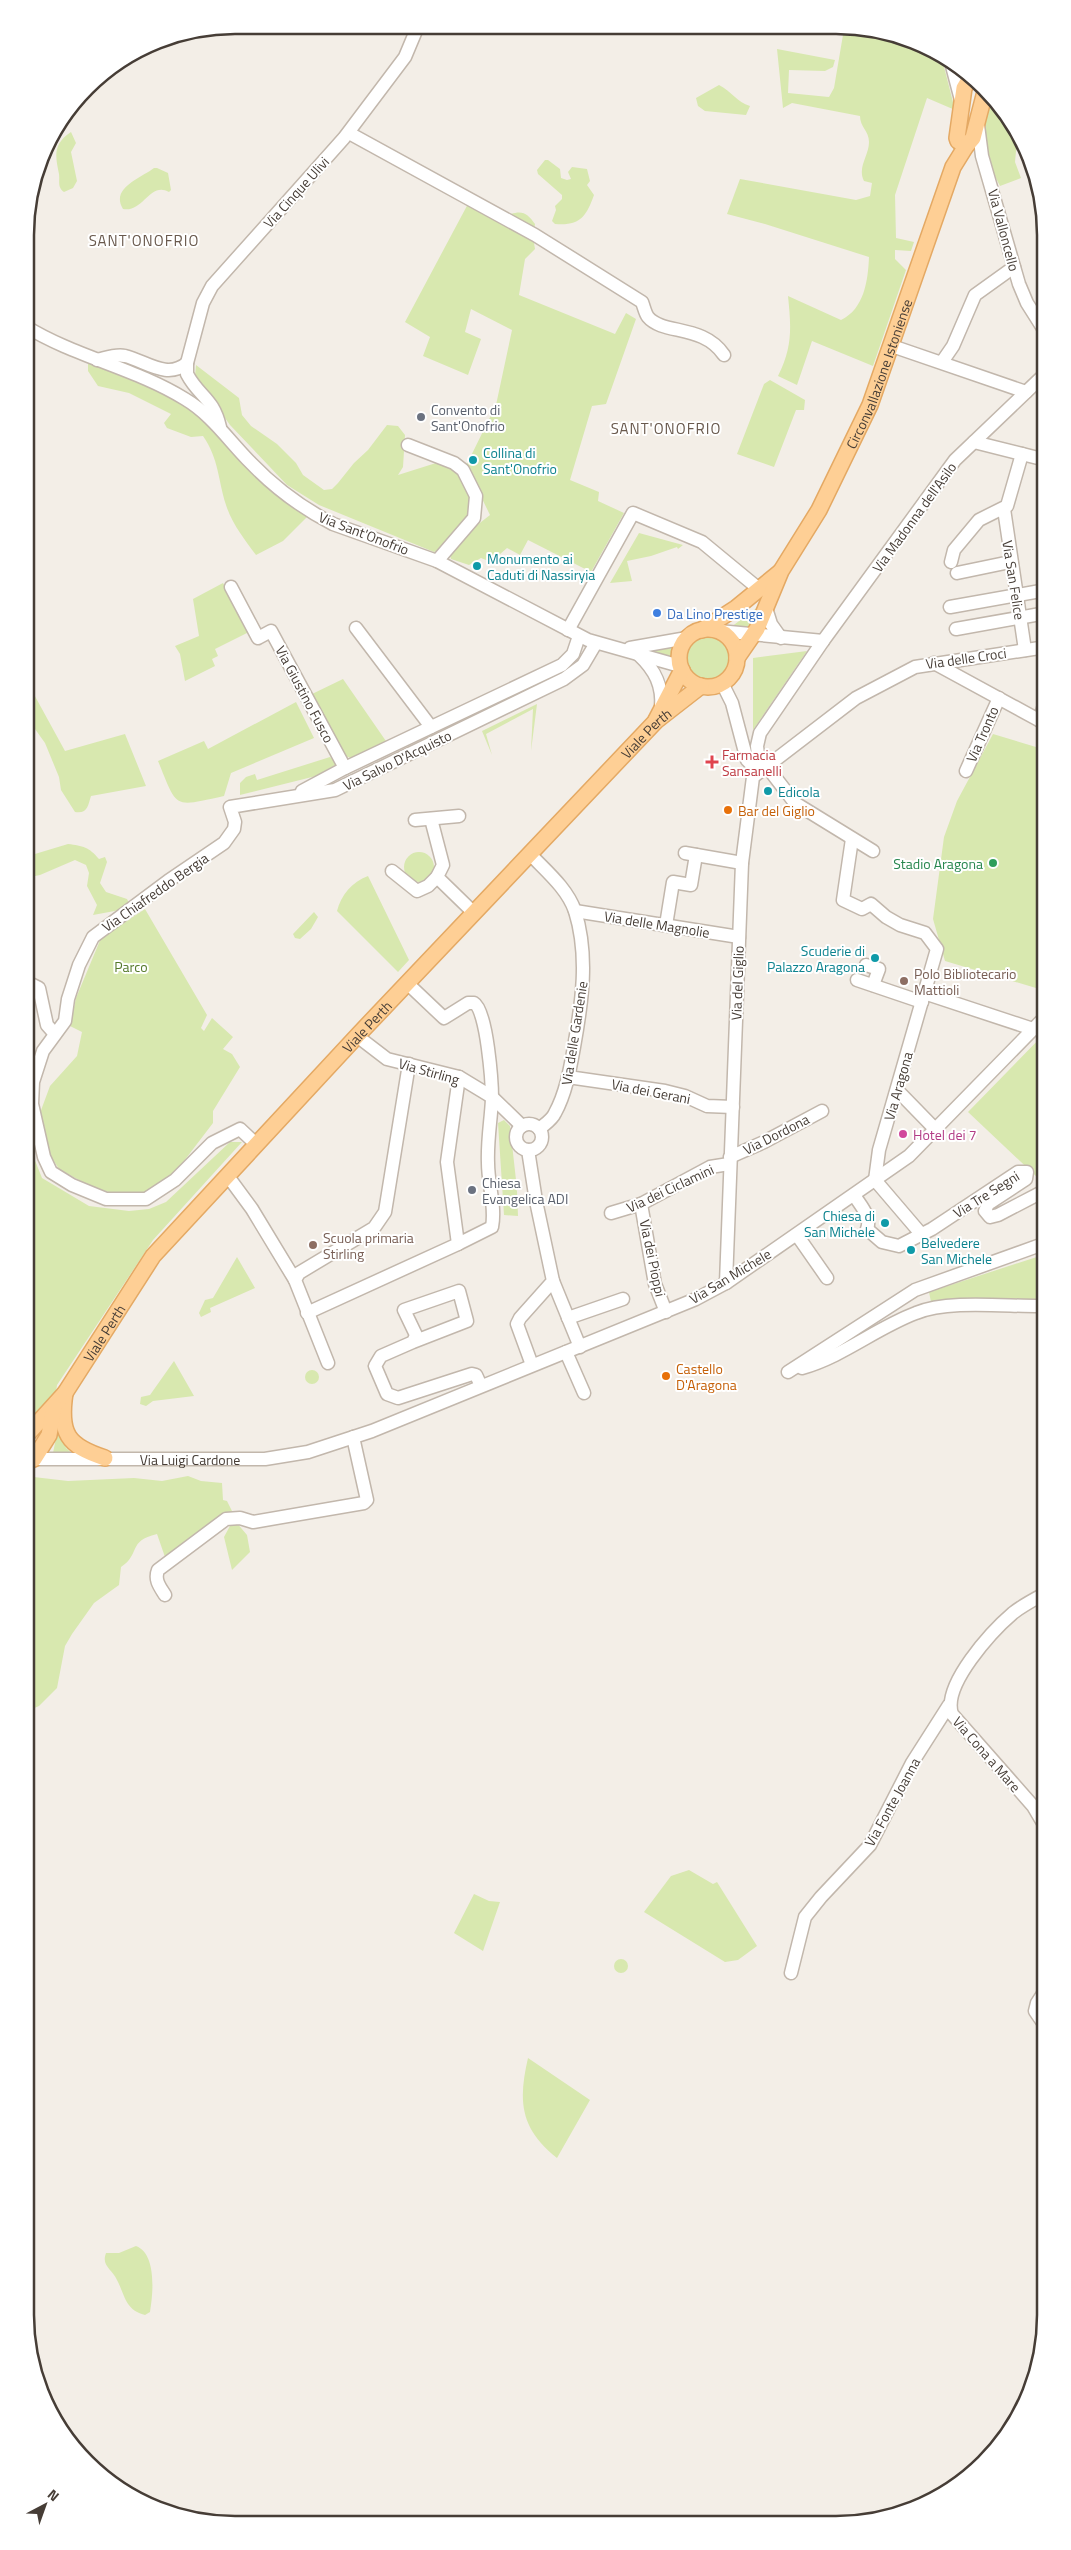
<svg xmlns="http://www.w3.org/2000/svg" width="1071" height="2550" viewBox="0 0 1071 2550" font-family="'Titillium Web',sans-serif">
  <rect width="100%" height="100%" fill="#f3eee7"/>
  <path fill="#d8e8af" d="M844 29H877L929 47 941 55 955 110 927 98 895 195 896 238 914 242 911 251 895 250V259L906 270 873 366 812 341 797 385 778 376C793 347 791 326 788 296L841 320C864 309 868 281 869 257L765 224 727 214 740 179 856 200 870 196 872 183 864 181C857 167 869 156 869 142 869 131 860 127 860 116L792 103 783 108 777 49 835 60 833 67 825 71 789 70 788 93 829 97 834 88Z
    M719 85C731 91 737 102 750 106L746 115 705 111 698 106 696 98Z
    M992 96 1018 130 1015 162 1021 178 1000 186C985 158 979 126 992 96Z
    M71 132 76 143 71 152 77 181 73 188 64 192C57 187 60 181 59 174 55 155 53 144 71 132Z
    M545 160H548L560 169 561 178 567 180 571 179 568 172 572 167 587 169 590 181 587 185 594 195C586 217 580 226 555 224L552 221 556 210 555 206 562 199V195L538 174 537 170Z
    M154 168H157L168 173 171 190 169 192C150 181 143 213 123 209 110 188 141 178 154 168Z
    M469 202 508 223 511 214C523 210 528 214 535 224L533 237 535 249 525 259 519 295 615 334 626 313 636 319 606 404 592 406 570 480 599 492 598 501 624 513 591 572 528 540 520 555 507 548 491 562 481 558 469 565 451 559 449 552 462 537 490 515 466 466 496 405 512 330 471 309 465 332 481 339 468 375 423 356 430 337 405 322Z
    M88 363 140 382 188 404 309 515 283 541 256 555C245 540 232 524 226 505 218 480 219 459 203 436L191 437 167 428 164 423 171 414 129 393 98 386 88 371Z
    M196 365 239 398 242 415 251 426 277 444 296 463 303 475 324 490 332 489 338 483 354 463 368 450 387 425 398 426 405 435 403 467 398 475 436 463 453 466 477 501C467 520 454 543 434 552L319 505 287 485 230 425 195 376Z
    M770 380 805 400 804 410H796L774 467 737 454 764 384Z
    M639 533 683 545 678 549 677 547 651 556 627 561 632 581 610 583Z
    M223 583 251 631 215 649 218 656 212 659 215 666 185 681 180 654 175 646 199 636 193 599Z
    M758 607 747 631 731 627Z
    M685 658a23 23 0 1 1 46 0a23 23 0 1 1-46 0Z
    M677 647 675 660 648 651Z
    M807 651 753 730V658Z
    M25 678 65 751 125 734 146 786 91 796C88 805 88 814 75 812L61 790 59 777 45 743 25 715Z
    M343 679 388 744 351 758 345 756 310 695Z
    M296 702 314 738 231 773 224 796C173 807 178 810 158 761L204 741 208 749Z
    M537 704 531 751 533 709 486 734 492 755 482 731Z
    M993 734 1046 750V991L945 961 933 919 944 837 957 801Z
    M330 757 336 762 335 765 316 776 240 795V783L246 777 255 774 257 780Z
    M68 844C83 846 89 847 99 859L105 857 107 862 100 883 106 892 127 899 129 903 120 910 93 915 97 905 87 886 89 873 86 865 75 860 40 875 25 878V857Z
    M404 867a15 15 0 1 1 30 0a15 15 0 1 1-30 0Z
    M368 876 409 960 398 972 337 911C341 895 352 882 368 876Z
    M145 909 207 1015 201 1028 204 1031 212 1018 233 1037 223 1049 232 1054 240 1067 213 1111V1123L171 1178 144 1194 120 1196 88 1185 59 1169 46 1149 40 1113 50 1086 77 1056 82 1032 70 1026 76 998 101 938Z
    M314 912 318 917 311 929 300 939 295 938 293 934Z
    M1046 1032V1175L1038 1178 968 1112Z
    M504 1120 510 1126 516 1180 513 1185 517 1191 518 1216 504 1215 498 1123Z
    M25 1142 28 1143 42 1178 89 1206 129 1211 149 1209 166 1202 230 1142H242L153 1240 57 1385 54 1406 25 1437Z
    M1046 1254V1301L931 1302 929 1292Z
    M237 1257 255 1288 210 1308 211 1312 201 1317 199 1313 205 1300 213 1298Z
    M174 1361 194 1396 153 1401 146 1406 140 1404 141 1397 150 1395Z
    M305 1377a7 7 0 1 1 14 0a7 7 0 1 1-14 0Z
    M59 1423 66 1448 75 1456 53 1453Z
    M25 1476 68 1481 134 1478 162 1481 188 1476 201 1481 222 1483 223 1500 227 1501 234 1515 156 1565 165 1557 157 1534C127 1541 141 1554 121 1567L119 1585 94 1603 72 1634 65 1646 57 1688 39 1706 25 1712Z
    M236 1522 247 1535 250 1552 232 1570 224 1537 231 1524H220Z
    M689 1870 713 1884 717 1882 757 1946 738 1960 725 1962 644 1912 671 1876Z
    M474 1894 489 1901 500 1902 483 1951 454 1933Z
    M614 1966a7 7 0 1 1 14 0a7 7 0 1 1-14 0Z
    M528 2058 590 2100 557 2158C520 2129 518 2101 528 2058Z
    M136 2246C157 2254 153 2294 150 2312L145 2315C125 2310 125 2295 117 2280 112 2269 101 2266 106 2253H119Z"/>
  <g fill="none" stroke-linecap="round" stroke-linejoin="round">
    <defs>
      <g id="minor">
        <path d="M951 62 961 100"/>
        <path d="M978 125 982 156 1019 284 1027 303 1046 333"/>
        <path d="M349 133 535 235 642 302C644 307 645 313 648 317 663 335 703 324 724 355"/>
        <path d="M25 326C75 357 135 368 185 399 212 415 229 441 251 463 275 488 302 508 333 524L437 561 588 640 680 666"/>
        <path d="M892 346 1026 392"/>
        <path d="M97 360C106 358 115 354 125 356 146 361 167 380 187 363V374C199 397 213 397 220 427"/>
        <path d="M942 362 953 346 975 295 1014 267"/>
        <path d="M187 363 203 303 212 286 344 138 405 57 418 26"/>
        <path d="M974 442 1046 460"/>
        <path d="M408 445 454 463 463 470 476 496 474 518 437 561"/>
        <path d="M1004 509 1025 650"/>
        <path d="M951 562 954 550 979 520 1007 506 1022 454"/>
        <path d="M957 573 1010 562"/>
        <path d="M231 587 258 638 271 631 345 768"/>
        <path d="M950 607 1046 590"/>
        <path d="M766 608 771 624 781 638"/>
        <path d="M356 628 431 727"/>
        <path d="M956 629 1046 613"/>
        <path d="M568 630 633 513 702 542 759 589"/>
        <path d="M719 631 823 641"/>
        <path d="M630 648 687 638"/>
        <path d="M639 655C655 670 663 686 661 708"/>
        <path d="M934 663 1046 724"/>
        <path d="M722 683 732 703 747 760 754 767H767"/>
        <path d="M1040 721 1046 696"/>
        <path d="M966 771 999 698"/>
        <path d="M302 791 345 768 562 665 573 654 579 636"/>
        <path d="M431 819 443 865 437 877 474 913"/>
        <path d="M415 820 459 816"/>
        <path d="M852 839 843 900 862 909 871 904 886 917 900 925 925 933 937 949 879 1150 875 1180 922 1235"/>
        <path d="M873 851 795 803 758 755 757 746 760 733 823 641 955 460 1046 373"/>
        <path d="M685 853 742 863"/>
        <path d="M530 854C546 871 567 888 575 911 589 956 582 1002 574 1047 570 1069 566 1093 555 1113 552 1120 545 1124 539 1129"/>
        <path d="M392 871 417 891 428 886 437 877"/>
        <path d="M575 911 739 937"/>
        <path d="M666 925 673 882 691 885 696 855"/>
        <path d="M866 965 879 969 873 985"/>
        <path d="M857 980 922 1002"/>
        <path d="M25 981 39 988 47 1025 55 1034"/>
        <path d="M407 983 444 1018 468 1003H474C487 1010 492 1083 492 1099 491 1120 487 1141 488 1163 488 1185 496 1206 492 1227L458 1244"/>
        <path d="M924 993 1033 1029"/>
        <path d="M357 1036 387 1059 459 1077 492 1097 522 1126"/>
        <path d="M568 1077 665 1091 685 1096 707 1106 733 1107"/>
        <path d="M897 1090 936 1130"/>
        <circle cx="529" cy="1137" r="13"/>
        <path d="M256 1144 240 1129 212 1143 175 1180 146 1199H106L72 1185 51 1172 44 1157 32 1104 33 1082 43 1051 65 1021 68 999 79 965 93 937 168 881 224 843 234 829 235 822 230 807 335 790 564 679 583 665 596 643"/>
        <path d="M528 1150 536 1201 553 1281 520 1318 517 1324 532 1365"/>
        <path d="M730 1157 764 1142 822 1111"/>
        <path d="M227 1175 252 1209 295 1280"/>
        <path d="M854 1195C860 1205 872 1217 867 1229L882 1242 899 1246 932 1229 1018 1172H1027L1026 1179 988 1204 985 1211 990 1217 998 1215 1046 1190"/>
        <path d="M641 1204 655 1284 666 1312"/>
        <path d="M611 1213 641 1204 710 1167 729 1164"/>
        <path d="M797 1235 827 1278"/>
        <path d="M553 1281 580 1347"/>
        <path d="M726 1283 742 863 753 777 856 698 915 667 1046 647"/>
        <path d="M307 1313 458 1244 447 1162 459 1077"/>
        <path d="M568 1318 623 1299"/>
        <path d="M413 1342 467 1321 459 1291 404 1310 416 1335 413 1342 381 1356 375 1366 387 1394 398 1398 472 1374 476 1375 481 1386"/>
        <path d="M566 1352 584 1393"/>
        <path d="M328 1363 295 1280 299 1273 374 1228 385 1212 409 1064"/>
        <path d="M802 1368C844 1356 876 1328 916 1313 949 1299 1009 1307 1046 1306"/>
        <path d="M788 1372 915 1290 1046 1243"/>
        <path id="s1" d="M34 1459H265L308 1452 372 1431 696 1299 726 1283 909 1156 1046 1016"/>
        <path d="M165 1595C160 1587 154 1580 158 1570L226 1519 240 1518 253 1522 364 1503 367 1500 353 1437"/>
        <path d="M1046 1828 1033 1806 952 1714C942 1685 992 1631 1013 1613 1023 1605 1035 1599 1046 1593"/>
        <path d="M791 1973 805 1917 821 1897 870 1845 912 1763 949 1705"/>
        <path d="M1046 2027 1035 2011 1037 2003 1046 1989"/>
      </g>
      <g id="major">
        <path d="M975 79 967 83 964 88 957 138 958 141 966 146 973 138 986 88"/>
        <circle cx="708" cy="658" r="29"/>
        <path d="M702 630 736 608 780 572"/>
        <path id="s2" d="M737 658 757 629 781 571 819 510 870 405 953 167 966 146"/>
        <path d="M656 720 682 670"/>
        <path d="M65 1393C59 1433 67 1446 105 1458"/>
        <path id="s3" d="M25 1437 65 1393 153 1256 357 1036 656 721 701 686"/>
        <path d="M34 1459 49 1435 54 1407"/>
      </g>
    </defs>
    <use href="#minor" stroke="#c2b7ac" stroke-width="15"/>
    <use href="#major" stroke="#e4a964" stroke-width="18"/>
    <use href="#minor" stroke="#fff" stroke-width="12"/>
    <use href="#major" stroke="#fecf95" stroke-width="15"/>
  </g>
  <g fill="#6b7280" stroke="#fff" stroke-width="2">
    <circle cx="421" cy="417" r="5"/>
    <circle cx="472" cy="1190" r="5"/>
  </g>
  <g fill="#0f9aa8" stroke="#fff" stroke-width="2">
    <circle cx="473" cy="460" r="5"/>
    <circle cx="477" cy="566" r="5"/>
    <circle cx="768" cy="791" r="5"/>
    <circle cx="875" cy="958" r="5"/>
    <circle cx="885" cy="1223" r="5"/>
    <circle cx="911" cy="1250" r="5"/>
  </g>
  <circle fill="#3f7fe0" stroke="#fff" stroke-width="2" cx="657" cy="613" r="5"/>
  <path fill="#e0444e" stroke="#fff" stroke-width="2" d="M709.5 754.5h5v5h5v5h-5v5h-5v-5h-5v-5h5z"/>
  <g fill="#e8710a" stroke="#fff" stroke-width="2">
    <circle cx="728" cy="810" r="5"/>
    <circle cx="666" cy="1376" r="5"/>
  </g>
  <circle fill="#2e9e5b" stroke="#fff" stroke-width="2" cx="993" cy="863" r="5"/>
  <g fill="#8d6e63" stroke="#fff" stroke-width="2">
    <circle cx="904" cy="981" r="5"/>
    <circle cx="313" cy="1245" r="5"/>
  </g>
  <circle fill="#d1479c" stroke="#fff" stroke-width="2" cx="903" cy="1134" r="5"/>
  <g text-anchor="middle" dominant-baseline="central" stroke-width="4" stroke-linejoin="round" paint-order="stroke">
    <g font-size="14" fill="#463d36" stroke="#fff">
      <text transform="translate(296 192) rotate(-48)">Via Cinque Ulivi</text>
      <text transform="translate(1004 230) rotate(75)">Via Valloncello</text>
      <text stroke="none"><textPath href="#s2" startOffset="319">Circonvallazione Istoniense</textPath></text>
      <text transform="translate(914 517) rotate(-54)">Via Madonna dell'Asilo</text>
      <text transform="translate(364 533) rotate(21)">Via Sant'Onofrio</text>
      <text transform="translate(1014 580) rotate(81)">Via San Felice</text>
      <text transform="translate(966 658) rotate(-8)">Via delle Croci</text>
      <text transform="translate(305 694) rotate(62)">Via Giustino Fusco</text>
      <text stroke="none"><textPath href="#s3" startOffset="941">Viale Perth</textPath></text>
      <text transform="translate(982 734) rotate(-66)">Via Tronto</text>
      <text transform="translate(397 760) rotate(-26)">Via Salvo D'Acquisto</text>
      <text transform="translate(155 892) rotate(-35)">Via Chiafreddo Bergia</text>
      <text transform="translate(657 924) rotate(9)">Via delle Magnolie</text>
      <text transform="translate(737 983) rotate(-88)">Via del Giglio</text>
      <text stroke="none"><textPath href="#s3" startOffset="536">Viale Perth</textPath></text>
      <text transform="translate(574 1033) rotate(-81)">Via delle Gardenie</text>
      <text transform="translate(429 1071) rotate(16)">Via Stirling</text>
      <text transform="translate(898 1086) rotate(-74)">Via Aragona</text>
      <text transform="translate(651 1091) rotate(11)">Via dei Gerani</text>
      <text transform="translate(776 1134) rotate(-27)">Via Dordona</text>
      <text transform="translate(670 1188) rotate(-25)">Via dei Ciclamini</text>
      <text transform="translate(986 1194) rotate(-32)">Via Tre Segni</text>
      <text transform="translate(653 1258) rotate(78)">Via dei Pioppi</text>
      <text transform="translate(730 1276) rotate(-31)">Via San Michele</text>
      <text stroke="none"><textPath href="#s3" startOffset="131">Viale Perth</textPath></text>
      <text stroke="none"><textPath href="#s1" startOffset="156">Via Luigi Cardone</textPath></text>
      <text transform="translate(987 1754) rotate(49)">Via Cona a Mare</text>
      <text transform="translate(892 1802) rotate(-61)">Via Fonte Joanna</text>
    </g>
    <g font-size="14" fill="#5b616d" stroke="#fff" text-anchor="start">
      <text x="431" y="409">Convento di<tspan x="431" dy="16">Sant'Onofrio</tspan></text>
      <text x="482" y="1182">Chiesa<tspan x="482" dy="16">Evangelica ADI</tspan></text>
    </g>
    <g font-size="14" fill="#0d838f" stroke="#fff" text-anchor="start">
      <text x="483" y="452">Collina di<tspan x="483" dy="16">Sant'Onofrio</tspan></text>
      <text x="487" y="558">Monumento ai<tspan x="487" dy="16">Caduti di Nassiryia</tspan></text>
      <text x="778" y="791">Edicola</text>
      <text x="865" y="950" text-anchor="end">Scuderie di<tspan x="865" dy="16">Palazzo Aragona</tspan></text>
      <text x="875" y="1215" text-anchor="end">Chiesa di<tspan x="875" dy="16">San Michele</tspan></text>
      <text x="921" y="1242">Belvedere<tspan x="921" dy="16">San Michele</tspan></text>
    </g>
    <g font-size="14" fill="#366cbe" stroke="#fff" text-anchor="start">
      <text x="667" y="613">Da Lino Prestige</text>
    </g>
    <g font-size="14" fill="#be3a42" stroke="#fff" text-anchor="start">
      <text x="722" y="754">Farmacia<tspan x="722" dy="16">Sansanelli</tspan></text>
    </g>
    <g font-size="14" fill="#c56008" stroke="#fff" text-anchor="start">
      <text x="738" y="810">Bar del Giglio</text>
      <text x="676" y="1368">Castello<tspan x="676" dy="16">D'Aragona</tspan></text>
    </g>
    <g font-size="14" fill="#27864d" stroke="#fff" text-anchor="end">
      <text x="983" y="863">Stadio Aragona</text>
    </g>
    <g font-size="14" fill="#547829" stroke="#fff">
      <text x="131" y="966">Parco</text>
    </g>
    <g font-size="14" fill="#785e54" stroke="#fff" text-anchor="start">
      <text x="914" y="973">Polo Bibliotecario<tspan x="914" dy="16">Mattioli</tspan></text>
      <text x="323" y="1237">Scuola primaria<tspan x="323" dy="16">Stirling</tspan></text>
    </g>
    <g font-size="14" fill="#b23c85" stroke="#fff" text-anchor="start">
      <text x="913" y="1134">Hotel dei 7</text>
    </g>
    <g font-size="15" letter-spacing="1" fill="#69594d" stroke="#fff">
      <text x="144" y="240">SANT'ONOFRIO</text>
      <text x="666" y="428">SANT'ONOFRIO</text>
    </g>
  </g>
  <path d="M0 0H1071V2550H0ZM235 34H836A201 201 0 0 1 1037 235V2315A201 201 0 0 1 836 2516H235A201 201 0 0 1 34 2315V235A201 201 0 0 1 235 34Z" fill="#fff" fill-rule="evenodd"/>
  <path fill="none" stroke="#463d36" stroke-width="2.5" d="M235 34H836A201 201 0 0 1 1037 235V2315A201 201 0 0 1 836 2516H235A201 201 0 0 1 34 2315V235A201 201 0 0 1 235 34Z"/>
  <g transform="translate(45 2505) rotate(41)" stroke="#ffffff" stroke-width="4" paint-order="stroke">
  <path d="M0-4L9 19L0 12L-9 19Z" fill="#463d36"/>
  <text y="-8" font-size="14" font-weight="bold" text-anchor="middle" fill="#463d36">N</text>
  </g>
</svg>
